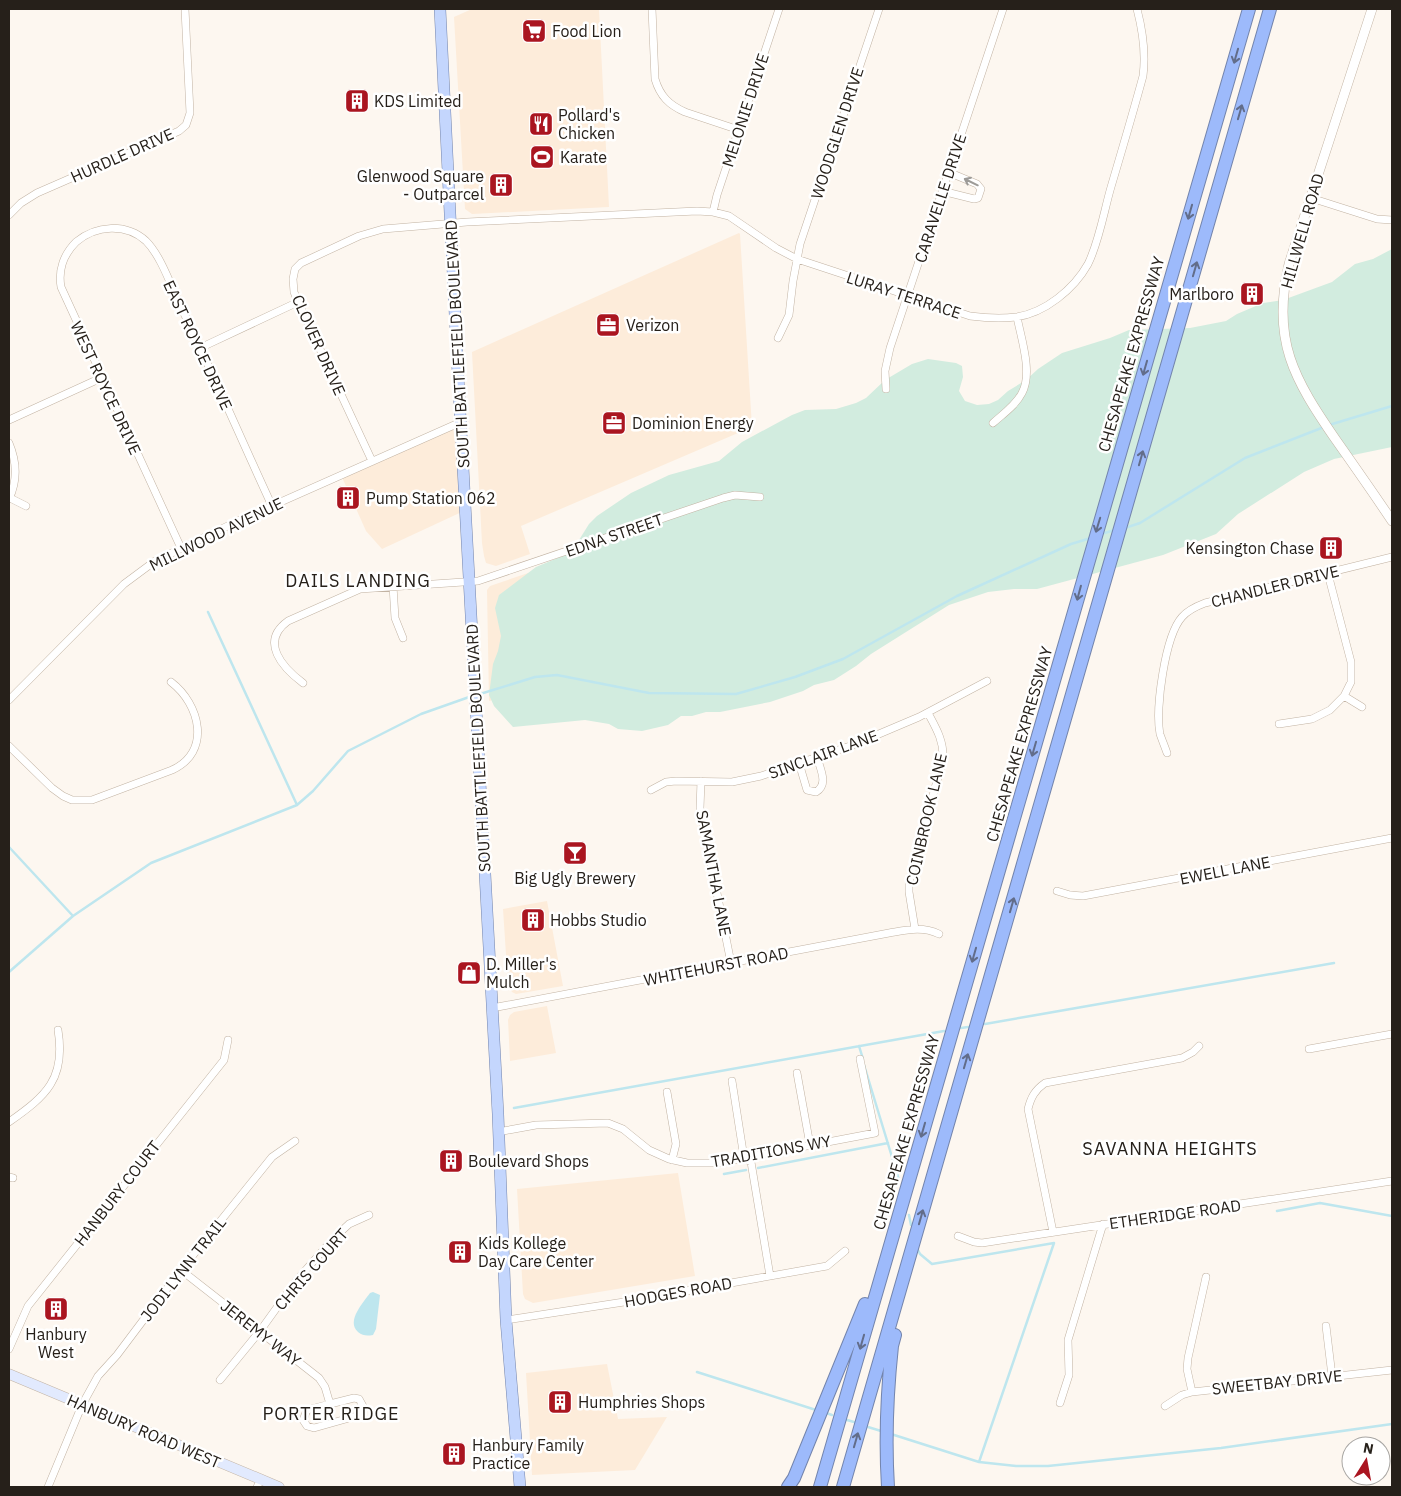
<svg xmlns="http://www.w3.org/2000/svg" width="1401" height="1496" viewBox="0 0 1401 1496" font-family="'IBM Plex Sans',sans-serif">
  <rect width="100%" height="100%" fill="#fdf7f0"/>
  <path fill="#fdecda" d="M472 9H599L609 207 472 214 465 209 454 17Z
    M739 233 740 234 752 427 521 526 530 554 496 566 486 563 484 556 482 543 472 352Z
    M461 422 466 510 382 549 366 531 341 475Z
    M537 570 543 687 489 701 487 590 490 586Z
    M547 901 563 986 516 994 512 992 508 985 503 909Z
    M547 1006 556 1053 510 1061 508 1020 510 1015 514 1012Z
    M678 1173 695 1276 533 1303 525 1299 523 1294 517 1189Z
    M607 1364 618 1419 667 1417 635 1470 532 1475 526 1373Z"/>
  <path fill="#d2ecdf" d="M1392 249V447L1334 459 1304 472 1238 514 1216 534 1163 555 1037 589H1014L988 592 949 605 871 654 856 666 834 680 814 685 803 691 770 702 720 712H706L692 716H681L668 725 642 731 618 729 609 724 585 720 513 727 494 706 489 695 493 664 498 651 501 636 495 608 499 595 536 567 560 557 574 548 589 524 597 516 631 493 669 475 719 461 742 442 792 415 805 410 836 409 856 403 866 398 885 380 912 364 928 359 956 363 962 366 963 377 959 391 965 401 977 405 989 404 998 400 1008 391 1026 380 1038 369 1062 353 1110 338 1129 330 1190 328 1226 321 1237 314 1263 303 1283 300 1332 282 1355 264 1373 259Z"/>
  <path fill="#bee6ee" d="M373 1292 380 1295 376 1329 373 1335C367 1336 363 1336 358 1332 346 1321 363 1303 370 1293Z"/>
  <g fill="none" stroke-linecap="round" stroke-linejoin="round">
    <path stroke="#bee6ee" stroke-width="2.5" d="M1329 425 1392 406
      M1125 528 1140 523 1245 458 1324 427
      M1101 534 1115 530
      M208 612 297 805
      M480 694 535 677 557 675 649 693 736 694 795 677 843 659 957 596 1071 544 1091 538
      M9 847 73 916
      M9 972 73 916 151 863 297 805 313 791 348 751 421 714 472 696
      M985 1024 1334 963
      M961 1028 968 1027
      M859 1046 863 1059
      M864 1065 899 1180
      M514 1108 944 1031
      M758 1168 888 1143
      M724 1174 746 1170
      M1277 1211 1320 1203 1392 1216
      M909 1215 911 1225
      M918 1250 920 1254 932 1264 1054 1243 979 1462
      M697 1372 816 1410
      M826 1413 832 1415
      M847 1420 854 1422
      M868 1427 881 1431
      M891 1434 979 1462 1016 1466H1048L1221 1448 1392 1424"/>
    <defs>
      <path id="minor" d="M652 9 655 79C660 96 669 105 685 112L739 130
        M942 191 974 199 978 198 981 189 977 184 948 172
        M1311 198 1377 219 1392 220
        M713 212 717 195 779 9
        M9 215 21 203 37 193 179 131 186 125 190 113 185 9
        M778 338 789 315 793 281 800 244 879 9
        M200 348 298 302
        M886 389 885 371 890 348 1003 9
        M9 420 101 378
        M993 423C1003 414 1016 405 1022 393 1033 373 1021 338 1017 317
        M9 443C17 462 18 480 9 499
        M372 461 298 302 294 292 293 279 295 269 301 263 359 236 383 229 467 222 697 211 713 212 729 216 776 248 797 259 970 316C985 318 1001 319 1016 317 1045 313 1074 289 1088 264 1099 242 1104 211 1111 187 1122 150 1133 113 1143 76 1146 53 1143 32 1137 9
        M10 498 26 506
        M181 548 61 287C58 270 64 254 76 242 96 225 126 223 146 241 161 256 171 286 180 305 212 371 241 439 272 506
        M393 586 395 618 403 638
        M303 683C283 668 259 642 288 621L360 589 478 581 723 498 735 495 760 497
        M1344 696 1362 707
        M9 700 124 584 155 561 240 520 461 422
        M1279 724 1312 719 1330 710 1344 696 1351 682V662L1328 574
        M9 746 52 788 63 796 72 800H92L172 770C212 752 200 704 171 682
        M1167 753C1165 747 1162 740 1160 734 1155 709 1165 636 1182 617 1188 610 1197 606 1205 603L1392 557
        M799 763 807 790 816 792C829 784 820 769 817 757
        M701 781 700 808 731 963
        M651 790 666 782 676 781 732 782 761 776 853 745 919 717 987 681
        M1057 891 1070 895 1083 896 1392 838
        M915 929 909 892V882L943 759C944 741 936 728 928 713
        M492 1008 889 933C907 930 922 926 939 934
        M1309 1049 1392 1034
        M797 1073 810 1145
        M732 1081 744 1158 751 1162 770 1276
        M667 1092 676 1144 672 1160
        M9 1122C46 1096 66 1079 58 1030
        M498 1132 536 1125 608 1123 623 1129 649 1150 669 1159 687 1163H717L875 1133 860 1059
        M9 1177 13 1178
        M1053 1232 1028 1109C1031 1097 1035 1090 1045 1083L1182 1058 1193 1052 1199 1046
        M958 1236 974 1242 982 1243 1392 1181
        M181 1270 319 1378 325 1387 330 1404 354 1398 359 1399 364 1408 360 1415 314 1428 307 1426 303 1420 307 1410 330 1404
        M506 1320 624 1302 827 1266 845 1251
        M1326 1326 1332 1376
        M9 1349 28 1306 224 1060 228 1040
        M220 1380 260 1331 296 1281 334 1238 349 1224 369 1215
        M1192 1392 1187 1369 1188 1358 1206 1277
        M1060 1403 1069 1375 1068 1340 1103 1224
        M1165 1406 1182 1395 1192 1392 1392 1370
        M48 1487 82 1405 98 1376 117 1355 181 1270 272 1157 295 1141
        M257 1487 261 1479"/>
      <path id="tertiary" d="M1372 9 1289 264C1271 340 1294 379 1336 440 1355 467 1374 494 1392 521"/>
      <path id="secondary" d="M9 1374 279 1487"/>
      <path id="primary" d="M440 9 457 356 498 1114 506 1320 520 1487"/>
      <path id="motorway" d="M788 1487 794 1478 865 1304
        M820 1487 1249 9
        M843 1487 1270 9
        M888 1487C885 1440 887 1393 892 1346L895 1335"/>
    </defs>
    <use href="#minor" stroke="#c2b3a3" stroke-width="8"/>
    <use href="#tertiary" stroke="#c2b3a3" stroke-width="10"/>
    <use href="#secondary" stroke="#c2b3a3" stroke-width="11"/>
    <use href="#primary" stroke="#7384ac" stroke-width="12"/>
    <use href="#motorway" stroke="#7384ac" stroke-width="14"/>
    <use href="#minor" stroke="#fff" stroke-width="7"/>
    <use href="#tertiary" stroke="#fff" stroke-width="9"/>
    <use href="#secondary" stroke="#e2eafe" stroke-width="10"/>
    <use href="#primary" stroke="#c4d6fd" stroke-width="11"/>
    <use href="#motorway" stroke="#9dbafb" stroke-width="12"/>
  </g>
  <defs><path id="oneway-shaft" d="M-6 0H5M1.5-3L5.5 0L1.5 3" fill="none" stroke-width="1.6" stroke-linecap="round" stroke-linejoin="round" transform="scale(1.25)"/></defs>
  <g stroke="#626d8a">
    <use href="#oneway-shaft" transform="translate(1236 56) rotate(106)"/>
    <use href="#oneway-shaft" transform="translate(1240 112) rotate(-74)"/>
    <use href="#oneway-shaft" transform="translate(1190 212) rotate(106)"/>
    <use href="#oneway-shaft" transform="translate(1195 269) rotate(-74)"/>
    <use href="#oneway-shaft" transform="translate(1145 368) rotate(106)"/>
    <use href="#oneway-shaft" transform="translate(1141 458) rotate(-74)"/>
    <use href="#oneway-shaft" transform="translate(1098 525) rotate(107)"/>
    <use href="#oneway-shaft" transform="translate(1079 593) rotate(105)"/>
    <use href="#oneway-shaft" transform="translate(1034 749) rotate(106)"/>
    <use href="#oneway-shaft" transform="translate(1012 905) rotate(-74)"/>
    <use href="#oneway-shaft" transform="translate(974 955) rotate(106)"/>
    <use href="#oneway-shaft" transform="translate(966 1061) rotate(-74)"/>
    <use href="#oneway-shaft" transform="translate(923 1130) rotate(106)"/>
    <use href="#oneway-shaft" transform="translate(921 1217) rotate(-74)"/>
    <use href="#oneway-shaft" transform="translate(862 1342) rotate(106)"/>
    <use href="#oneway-shaft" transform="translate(856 1440) rotate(-74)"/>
  </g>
  <use stroke="#9d9b98" href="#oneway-shaft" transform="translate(971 182) rotate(-154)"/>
  <defs>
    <symbol id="supermarket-square" viewBox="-11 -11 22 22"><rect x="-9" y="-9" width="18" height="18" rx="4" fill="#aa1520" stroke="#fff"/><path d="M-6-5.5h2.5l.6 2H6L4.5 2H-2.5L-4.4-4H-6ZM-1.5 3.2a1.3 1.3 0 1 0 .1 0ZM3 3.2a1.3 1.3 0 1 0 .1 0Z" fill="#fff"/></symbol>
    <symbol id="building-square" viewBox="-11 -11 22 22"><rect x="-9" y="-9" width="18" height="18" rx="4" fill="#aa1520" stroke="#fff"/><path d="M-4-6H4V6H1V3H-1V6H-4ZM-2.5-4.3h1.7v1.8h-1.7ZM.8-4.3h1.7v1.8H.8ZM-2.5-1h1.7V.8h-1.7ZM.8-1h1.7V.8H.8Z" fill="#fff"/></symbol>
    <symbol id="restaurant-square" viewBox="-11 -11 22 22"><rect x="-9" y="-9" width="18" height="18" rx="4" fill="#aa1520" stroke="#fff"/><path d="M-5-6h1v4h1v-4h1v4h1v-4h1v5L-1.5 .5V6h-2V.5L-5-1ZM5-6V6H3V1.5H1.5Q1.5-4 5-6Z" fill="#fff"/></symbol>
    <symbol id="stadium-square" viewBox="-11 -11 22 22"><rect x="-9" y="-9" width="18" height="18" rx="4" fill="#aa1520" stroke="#fff"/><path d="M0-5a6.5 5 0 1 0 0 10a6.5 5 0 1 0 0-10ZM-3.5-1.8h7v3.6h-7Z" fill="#fff"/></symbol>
    <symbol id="office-square" viewBox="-11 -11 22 22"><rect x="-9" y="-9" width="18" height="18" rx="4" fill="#aa1520" stroke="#fff"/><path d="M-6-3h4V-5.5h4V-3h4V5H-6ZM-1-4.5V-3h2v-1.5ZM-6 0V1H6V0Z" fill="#fff"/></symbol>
    <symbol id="bar-square" viewBox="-11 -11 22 22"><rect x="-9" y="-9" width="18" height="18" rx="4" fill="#aa1520" stroke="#fff"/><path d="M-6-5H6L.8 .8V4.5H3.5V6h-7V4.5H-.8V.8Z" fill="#fff"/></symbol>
    <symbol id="shop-square" viewBox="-11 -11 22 22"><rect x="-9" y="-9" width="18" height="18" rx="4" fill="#aa1520" stroke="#fff"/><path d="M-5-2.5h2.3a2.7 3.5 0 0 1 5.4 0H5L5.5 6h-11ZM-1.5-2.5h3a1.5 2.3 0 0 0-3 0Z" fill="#fff"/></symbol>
  </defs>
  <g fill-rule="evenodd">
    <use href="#supermarket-square" x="520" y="17" width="28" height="28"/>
    <use href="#building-square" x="343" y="87" width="28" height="28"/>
    <use href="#restaurant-square" x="527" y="110" width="28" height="28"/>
    <use href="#stadium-square" x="528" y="143" width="28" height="28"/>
    <use href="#building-square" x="487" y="171" width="28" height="28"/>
    <use href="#building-square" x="1238" y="280" width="28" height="28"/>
    <use href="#office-square" x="594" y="311" width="28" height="28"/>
    <use href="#office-square" x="600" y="409" width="28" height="28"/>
    <use href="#building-square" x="334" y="484" width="28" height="28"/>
    <use href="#building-square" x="1317" y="534" width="28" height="28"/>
    <use href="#bar-square" x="561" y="839" width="28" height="28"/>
    <use href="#building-square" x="519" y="906" width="28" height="28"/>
    <use href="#shop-square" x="455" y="959" width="28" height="28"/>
    <use href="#building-square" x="437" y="1147" width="28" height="28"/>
    <use href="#building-square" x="446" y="1238" width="28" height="28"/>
    <use href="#building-square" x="42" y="1295" width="28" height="28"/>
    <use href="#building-square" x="546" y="1388" width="28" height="28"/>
    <use href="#building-square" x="440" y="1440" width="28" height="28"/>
  </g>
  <g text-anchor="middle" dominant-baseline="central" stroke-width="5" stroke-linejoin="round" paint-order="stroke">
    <g font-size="16" fill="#26201a" stroke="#fff" text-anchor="start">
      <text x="552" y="31">Food Lion</text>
      <text x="374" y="101">KDS Limited</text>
      <text x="558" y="115">Pollard's<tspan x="558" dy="18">Chicken</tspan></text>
      <text x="560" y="157">Karate</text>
      <text x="484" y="176" text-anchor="end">Glenwood Square<tspan x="484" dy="18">- Outparcel</tspan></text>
      <text x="1234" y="294" text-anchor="end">Marlboro</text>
      <text x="626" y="325">Verizon</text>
      <text x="632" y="423">Dominion Energy</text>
      <text x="366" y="498">Pump Station 062</text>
      <text x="1314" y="548" text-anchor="end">Kensington Chase</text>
      <text x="575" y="878" text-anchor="middle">Big Ugly Brewery</text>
      <text x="550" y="920">Hobbs Studio</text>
      <text x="486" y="964">D. Miller's<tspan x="486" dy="18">Mulch</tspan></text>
      <text x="468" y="1161">Boulevard Shops</text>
      <text x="478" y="1243">Kids Kollege<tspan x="478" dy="18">Day Care Center</tspan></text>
      <text x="56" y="1334" text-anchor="middle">Hanbury<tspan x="56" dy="18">West</tspan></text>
      <text x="578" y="1402">Humphries Shops</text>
      <text x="472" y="1445">Hanbury Family<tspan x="472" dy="18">Practice</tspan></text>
    </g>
    <g font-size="16" fill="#26201a" stroke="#fff">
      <text transform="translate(745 110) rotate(-72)">MELONIE DRIVE</text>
      <text transform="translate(837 133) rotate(-72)">WOODGLEN DRIVE</text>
      <text transform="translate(122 155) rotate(-24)">HURDLE DRIVE</text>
      <text transform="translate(940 198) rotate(-72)">CARAVELLE DRIVE</text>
      <text transform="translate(1302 231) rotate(-74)">HILLWELL ROAD</text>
      <text transform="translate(904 295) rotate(18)">LURAY TERRACE</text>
      <text transform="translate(457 344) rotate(-93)">SOUTH BATTLEFIELD BOULEVARD</text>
      <text transform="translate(198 345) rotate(65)">EAST ROYCE DRIVE</text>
      <text transform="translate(319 345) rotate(66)">CLOVER DRIVE</text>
      <text transform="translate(1131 354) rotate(-74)">CHESAPEAKE EXPRESSWAY</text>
      <text transform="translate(106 388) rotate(65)">WEST ROYCE DRIVE</text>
      <text transform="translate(216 534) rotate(-26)">MILLWOOD AVENUE</text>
      <text transform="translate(614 535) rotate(-19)">EDNA STREET</text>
      <text transform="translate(1275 586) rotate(-14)">CHANDLER DRIVE</text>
      <text transform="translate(1019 744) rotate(-74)">CHESAPEAKE EXPRESSWAY</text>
      <text transform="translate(478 748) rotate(-93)">SOUTH BATTLEFIELD BOULEVARD</text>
      <text transform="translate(823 754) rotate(-20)">SINCLAIR LANE</text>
      <text transform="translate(926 819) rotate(-77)">COINBROOK LANE</text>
      <text transform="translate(1225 870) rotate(-11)">EWELL LANE</text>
      <text transform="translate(714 873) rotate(79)">SAMANTHA LANE</text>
      <text transform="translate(716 966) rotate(-11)">WHITEHURST ROAD</text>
      <text transform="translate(906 1132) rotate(-74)">CHESAPEAKE EXPRESSWAY</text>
      <text transform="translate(771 1151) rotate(-10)">TRADITIONS WY</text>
      <text transform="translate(117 1193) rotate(-52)">HANBURY COURT</text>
      <text transform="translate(1175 1214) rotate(-8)">ETHERIDGE ROAD</text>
      <text transform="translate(183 1269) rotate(-52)">JODI LYNN TRAIL</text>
      <text transform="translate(311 1269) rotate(-49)">CHRIS COURT</text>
      <text transform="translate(678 1292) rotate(-10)">HODGES ROAD</text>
      <text transform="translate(261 1333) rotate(38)">JEREMY WAY</text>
      <text transform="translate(1277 1382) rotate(-6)">SWEETBAY DRIVE</text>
      <text transform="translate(144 1431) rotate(23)">HANBURY ROAD WEST</text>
    </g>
    <g font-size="18" letter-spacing="1" fill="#26201a" stroke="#fff">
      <text x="358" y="580">DAILS LANDING</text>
      <text x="1170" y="1148">SAVANNA HEIGHTS</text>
      <text x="331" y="1413">PORTER RIDGE</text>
    </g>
  </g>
  <rect width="1401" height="1496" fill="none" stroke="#26201a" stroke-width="20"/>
  <g transform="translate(1366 1461) rotate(11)"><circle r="24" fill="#ffffff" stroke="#a8a6a3"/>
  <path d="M0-4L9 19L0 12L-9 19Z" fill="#aa1520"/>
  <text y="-8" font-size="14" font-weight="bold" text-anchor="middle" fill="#26201a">N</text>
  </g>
</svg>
